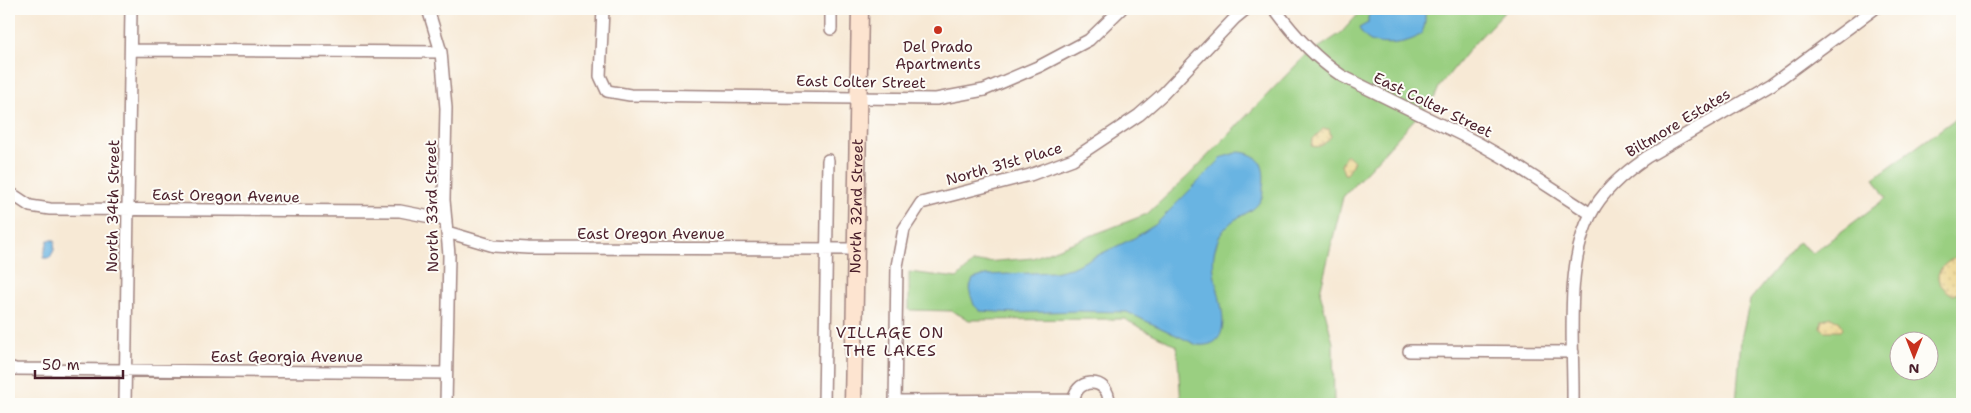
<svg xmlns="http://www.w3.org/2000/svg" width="1971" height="413" viewBox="0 0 1971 413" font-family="'Shantell Sans',sans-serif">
  <defs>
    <pattern id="sand-dots" width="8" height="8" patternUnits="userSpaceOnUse" patternTransform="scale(1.25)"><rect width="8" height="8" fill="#eeda9e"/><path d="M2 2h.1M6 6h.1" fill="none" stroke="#cebb88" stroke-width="1.8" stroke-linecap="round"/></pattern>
  </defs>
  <rect width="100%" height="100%" fill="#fdfcf7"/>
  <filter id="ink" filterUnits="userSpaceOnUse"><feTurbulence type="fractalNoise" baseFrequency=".02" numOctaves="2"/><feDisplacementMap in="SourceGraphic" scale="10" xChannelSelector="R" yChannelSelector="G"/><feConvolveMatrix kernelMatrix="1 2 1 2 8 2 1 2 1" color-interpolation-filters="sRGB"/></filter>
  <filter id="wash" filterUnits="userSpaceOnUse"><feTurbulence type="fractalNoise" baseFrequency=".0096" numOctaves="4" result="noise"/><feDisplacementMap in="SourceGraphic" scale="20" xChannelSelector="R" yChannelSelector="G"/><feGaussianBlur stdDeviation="1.12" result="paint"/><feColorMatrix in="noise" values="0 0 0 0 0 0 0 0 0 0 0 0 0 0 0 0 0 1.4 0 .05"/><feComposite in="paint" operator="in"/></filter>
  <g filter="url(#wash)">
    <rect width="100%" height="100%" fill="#f7e9d5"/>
    <path fill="#9acf81" stroke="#727756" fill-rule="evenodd" d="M1363 9H1507L1471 47 1439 87 1435 97 1423 110 1343 197 1320 292 1333 343 1334 404H1181L1177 346 1124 319 969 320 952 311 909 310V272L957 278 973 263 1033 258 1147 214 1187 177 1303 58 1341 33Z
      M1962 114V404H1736L1741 339 1750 300 1798 242 1813 253 1886 198 1874 178ZM1898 340H1928V370H1898Z"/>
    <path fill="url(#sand-dots)" stroke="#9c7c64" d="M1323 129H1329L1331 136C1327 142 1320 149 1312 146L1313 139Z
      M1347 154 1354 161 1347 174H1344L1341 164Z
      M1962 254V291L1953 295C1925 278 1941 264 1962 254Z
      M1831 317 1840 322 1843 329 1841 331H1825L1821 328 1822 321Z"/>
    <path fill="#69b4e2" stroke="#5a6a86" d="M1373 9H1425C1425 17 1426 25 1422 32 1415 44 1379 47 1369 40 1364 37 1361 33 1359 28L1368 23V17Z
      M1239 152C1261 154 1266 167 1263 187 1263 192 1263 197 1260 201 1255 210 1244 214 1236 219 1227 224 1218 236 1216 246 1213 254 1213 264 1214 272 1217 294 1240 349 1197 345L1127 312 1078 311 1015 313 980 311 974 305 971 296 969 289 973 279 986 275 1054 272 1071 268 1134 238 1155 225 1223 157Z
      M48 240H55L54 250 50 258H43Z"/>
  </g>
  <g filter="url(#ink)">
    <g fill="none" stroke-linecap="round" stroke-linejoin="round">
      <defs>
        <path id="street" d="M428 9 441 52 446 108 444 200 449 255 446 404
          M603 9 600 76 607 91 630 95 936 99 984 90 1040 66 1089 40 1121 9
          M1275 9C1294 35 1315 58 1342 76L1478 143 1506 159 1591 214
          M831 29V9
          M131 50 441 52
          M9 192 30 206 50 209 400 211 446 220
          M447 232 494 246 528 248 856 249
          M1409 351 1573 352
          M9 367 15 369 446 373
          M895 401 1074 400
          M125 404 131 9
          M824 404 828 160
          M895 404 897 266 904 229 921 203 1030 175 1073 159 1139 115 1163 94 1235 18 1246 9
          M1074 404C1071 378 1110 374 1109 404
          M1573 404C1574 347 1564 265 1591 214 1603 190 1625 172 1647 157L1771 85 1874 9"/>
        <g id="secondary">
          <path id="s1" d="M853 404 860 9"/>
        </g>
      </defs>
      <use href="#street" stroke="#a08480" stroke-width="14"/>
      <use href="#secondary" stroke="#a08480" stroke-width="19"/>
      <use href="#street" stroke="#fff" stroke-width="11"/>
      <use href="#secondary" stroke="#fde4d0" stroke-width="16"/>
    </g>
  </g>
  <circle fill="#c8321e" stroke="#fdfcf7" stroke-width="2" cx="938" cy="30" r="5"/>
  <g text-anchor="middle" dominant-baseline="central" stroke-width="4" stroke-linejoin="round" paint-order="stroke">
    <g font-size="15" fill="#4a1f2b" stroke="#fdfcf7">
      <text x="938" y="47">Del Prado<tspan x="938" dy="17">Apartments</tspan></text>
    </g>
    <g font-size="15" fill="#4a1f2b" stroke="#fdfcf7">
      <text transform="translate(861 82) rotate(1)">East Colter Street</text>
      <text transform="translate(1433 105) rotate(26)">East Colter Street</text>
      <text transform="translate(1678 123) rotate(-31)">Biltmore Estates</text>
      <text transform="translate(1004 164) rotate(-16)">North 31st Place</text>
      <text transform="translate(226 196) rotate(1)">East Oregon Avenue</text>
      <text transform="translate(113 206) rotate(-89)">North 34th Street</text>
      <text transform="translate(432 206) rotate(-91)">North 33rd Street</text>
      <text stroke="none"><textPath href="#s1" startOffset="198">North 32nd Street</textPath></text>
      <text x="651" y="234">East Oregon Avenue</text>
      <text x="287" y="357">East Georgia Avenue</text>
    </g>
    <g font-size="16" letter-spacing="1" fill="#4a1f2b" stroke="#fdfcf7">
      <text x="890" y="332">VILLAGE ON<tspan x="890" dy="18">THE LAKES</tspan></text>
    </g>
  </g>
  <rect width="1971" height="413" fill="none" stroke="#fdfcf7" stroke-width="30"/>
  <g transform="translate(1914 356) rotate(180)"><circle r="24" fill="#fdfcf7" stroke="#b5a4a5"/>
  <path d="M0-4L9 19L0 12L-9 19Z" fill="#c8321e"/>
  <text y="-8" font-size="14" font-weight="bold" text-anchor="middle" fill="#4a1f2b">N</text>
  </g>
  <path d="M35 370v8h88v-8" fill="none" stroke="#4a1f2b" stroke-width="2.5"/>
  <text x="42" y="370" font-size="15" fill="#4a1f2b" stroke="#fdfcf7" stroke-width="4" paint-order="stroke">50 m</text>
</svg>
